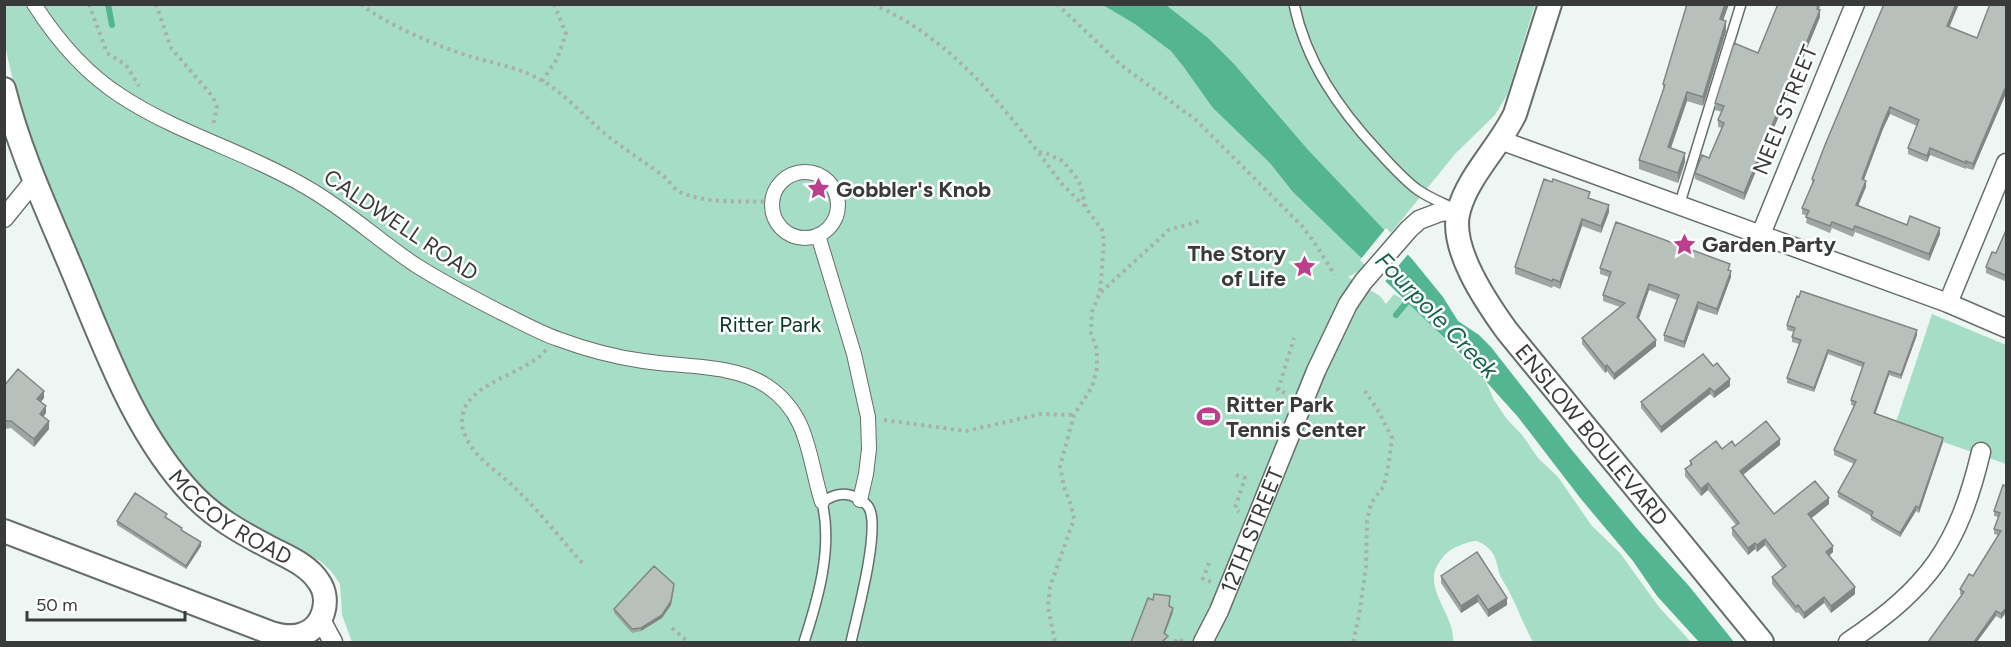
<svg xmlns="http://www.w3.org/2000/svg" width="2011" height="647" viewBox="0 0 2011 647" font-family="Figtree,sans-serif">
  <rect width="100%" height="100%" fill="#edf6f2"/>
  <path fill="#a6ddc6" d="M4 5H1535L1507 95 1495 115 1455 154 1361 270 1348 277 1380 296 1386 304 1394 294 1410 304 1485 380 1494 400 1506 418 1523 436 1538 458 1558 477 1592 526 1620 553 1659 607 1691 642H1533C1522 622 1515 600 1503 581 1497 572 1498 559 1491 551 1488 547 1481 542 1476 541 1469 541 1461 545 1454 548 1445 552 1434 567 1434 577 1433 599 1455 619 1453 642H352L342 615 340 584 331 571 320 561 244 520 218 502 195 482 174 459 138 398 40 169 20 110 7 55 5 42Z
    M1932 314 2006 345V464L1895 425Z"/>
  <path fill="#53b592" d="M1103 5H1166L1208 38 1234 64 1309 151 1412 259 1443 297 1458 321 1479 335 1491 347 1571 449 1639 531 1689 586 1734 642H1699L1657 596 1633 561 1581 499 1518 417 1465 358 1293 192 1270 163 1213 108 1183 66 1171 51 1135 24Z"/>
  <path fill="#edf6f2" d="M1386 228 1410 252 1383 284 1360 260Z"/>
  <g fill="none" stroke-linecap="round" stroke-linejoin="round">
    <path stroke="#53b592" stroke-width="6" d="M108 4 112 25
      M1396 315 1411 297"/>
    <defs>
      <path id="service" d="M1294 4C1306 62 1339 109 1378 151 1391 165 1403 179 1418 190 1428 197 1440 202 1451 207
        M1679 206 1741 4
        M804 642C818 599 833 548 822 502 833 495 844 491 857 498 862 501 868 504 870 510 879 535 857 615 851 642"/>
      <path id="pedestrian" d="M34 4C57 40 85 73 121 96 179 134 247 152 306 187 345 209 377 239 414 264 442 282 471 297 500 312 519 321 538 332 558 339 585 349 614 357 643 361 681 367 735 364 767 386 810 415 808 458 822 502
        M772 205a33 33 0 1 1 66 0a33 33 0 1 1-66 0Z
        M818 235 854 354 868 417 869 449 866 474 860 500"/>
      <g id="minor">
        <path d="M1500 140 1948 303 2006 328"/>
        <path d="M4 218 34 181"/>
        <path d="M1761 234 1855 4"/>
        <path d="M1948 303 2006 163"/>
        <path d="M320 618 333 642"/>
        <path id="s1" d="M1203 642 1219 611 1316 371 1348 304 1363 282 1409 229 1419 220 1440 212 1459 210"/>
        <path d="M1848 642C1929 587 1958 548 1981 452"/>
      </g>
      <g id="tertiary">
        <path id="s2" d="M1550 4 1515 114C1500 146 1468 176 1459 210 1448 247 1486 302 1507 331L1762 642"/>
        <path id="s3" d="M4 89C20 153 48 212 73 272 105 348 135 434 193 495 214 517 240 532 267 546 285 556 308 564 319 582 331 599 324 627 303 634 292 638 282 636 271 633L4 531"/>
      </g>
    </defs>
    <use href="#service" stroke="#676e6b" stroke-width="12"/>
    <use href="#pedestrian" stroke="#676e6b" stroke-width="16"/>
    <use href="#minor" stroke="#676e6b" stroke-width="21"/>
    <use href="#tertiary" stroke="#676e6b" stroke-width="26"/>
    <path stroke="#a8afac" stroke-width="4" stroke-dasharray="3 4.5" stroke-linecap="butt" d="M89 4 107 53 126 65 139 86
      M156 4 171 48 213 97 217 107 213 125
      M361 4C384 24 442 48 472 57 496 64 522 68 544 82 567 96 583 115 603 132 622 148 642 160 662 175 669 180 674 190 682 193 714 205 739 200 771 202
      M873 4C945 36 991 91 1038 152L1048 154 1063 161 1079 181 1086 208 1102 230 1104 243 1100 292 1092 312 1091 333 1097 350V368L1092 387 1074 415 1060 466 1064 487 1071 505 1074 519 1050 587 1048 607 1055 642
      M1057 4 1121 65 1196 120 1302 226 1314 242 1335 275
      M542 81 557 59 566 34 554 4
      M1039 153 1061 183 1084 206
      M1101 292 1169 230 1199 221
      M546 350C525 373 489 377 469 401 461 411 460 424 465 435 474 458 499 472 515 488 540 512 561 539 583 564
      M1285 393 1278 390 1294 338
      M884 420 966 431 1041 414 1074 415
      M1236 475 1245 478 1235 508 1239 512
      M1209 563 1203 579 1211 582
      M672 628 688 642
      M1175 642 1178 638 1183 642
      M1353 642 1359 616 1366 566 1367 521 1371 503 1384 486 1389 462 1392 438 1379 412 1365 391"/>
    <use href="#service" stroke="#fff" stroke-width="9"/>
    <use href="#pedestrian" stroke="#fff" stroke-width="14"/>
    <use href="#minor" stroke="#fff" stroke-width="18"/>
    <use href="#tertiary" stroke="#fff" stroke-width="22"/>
  </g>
  <path fill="#9ea5a2" d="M1681 4H1729L1723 20 1726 31 1703 106 1687 101 1671 148 1685 162 1678 183 1639 169V160L1663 90V84L1687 7Z
    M1778 4H1821L1819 10 1820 17 1744 200 1695 179V173L1709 158 1722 128 1718 127V120L1722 112 1715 110V103L1758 53Z
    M2007 4V91L1973 170 1966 168V169L1930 155 1927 162 1908 154V148L1917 126 1890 114 1883 129 1864 179 1866 187 1858 205 1907 225 1940 234 1929 261 1855 232 1853 237 1832 228 1830 233 1806 223 1807 216 1802 214V208L1812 185V179L1950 27 1977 38Z
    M1590 198 1609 212 1601 233 1582 226 1560 289 1553 286 1552 288 1515 274V267Z
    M2007 228V282L1986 273V267L1996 253Z
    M1600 268 1730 271 1731 277 1717 315 1698 309 1684 348 1664 341V335L1677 300 1649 290 1639 319 1656 346 1614 380 1607 371 1605 373 1582 344V338L1620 307 1603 301V295L1609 277 1600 274Z
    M1787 325 1917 335 1901 379 1889 375 1875 414 1943 442 1919 513 1916 511 1900 537 1871 520V516L1838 497V492L1854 464 1834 455V450L1854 406 1851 405V400L1862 367 1828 354 1814 392 1787 383V378L1799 344 1792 342V337L1794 332 1787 330Z
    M1703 354 1730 386 1714 398 1710 394 1661 433 1641 408V402Z
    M4 386 44 398 41 402 46 413 43 417 49 429 34 447 11 428 5 429Z
    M1780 445 1743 475 1774 514 1829 504 1811 518 1833 552 1829 556 1855 594 1831 613 1824 603 1804 619 1798 612 1796 613 1772 584V577L1783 569 1765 545 1757 552 1755 549 1748 555 1732 535V528L1736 525 1708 490 1701 496 1685 476V469L1690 465V461L1722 449 1735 446Z
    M2007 486V612L2001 619 1960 594V589L1973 576 1998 535 1994 534V529L1998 517 1994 516V511Z
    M167 518 201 546 186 569 117 525V521Z
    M1441 576 1507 605 1488 617 1478 602 1461 613 1441 583Z
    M674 588 671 605 662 618 641 631 632 633 614 613V609Z"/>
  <path fill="#818684" d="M1725 4H1729L1720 29V19Z
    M1956 4H1959L1947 33V26Z
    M1820 10V17L1744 200V193Z
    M1726 21V31L1703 106V97Z
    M2007 84V91L1973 170V164Z
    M1687 92V101L1668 156V147Z
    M1890 107V114L1883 129 1862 185V179L1883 123Z
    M1930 148V155L1927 162V156Z
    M1685 153V162L1678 183V173Z
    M1866 181V187L1856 211V205Z
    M1609 205V212L1601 233V226Z
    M1582 219V226L1560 289V282Z
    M1940 228V234L1929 261V254Z
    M1731 271V277L1717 315V309Z
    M1649 284V290L1637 323V317Z
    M1698 302V309L1684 348V342Z
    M1917 330V335L1901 379V375Z
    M1656 340V346L1614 380V374Z
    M1828 350V354L1814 392V388Z
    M1607 365V371L1605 373V367Z
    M1889 371V375L1874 418V413Z
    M1730 379V386L1714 398V392Z
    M1710 388V394L1661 433V427Z
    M44 391V398L37 406V399Z
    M46 406V413L40 421V414Z
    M49 421V429L34 447V439Z
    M1943 438V442L1919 513V508Z
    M1780 439V445L1740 477V471Z
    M1708 483V490L1701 496V489Z
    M1829 498V504L1808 521V514Z
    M1916 506V511L1900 537V533Z
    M1765 539V545L1757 552V545Z
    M201 542V546L186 569V566Z
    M1755 543V549L1748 555V548Z
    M1833 546V552L1826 558V552Z
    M674 584 671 605 662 618 641 631V628Z
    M1855 587V594L1831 613V606Z
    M1478 595V602L1461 613V606Z
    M1824 597V603L1804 619V613Z
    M1507 598V605L1488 617V610Z
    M2006 607V611L2001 619V614Z
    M1173 608V612L1164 636V633Z
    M1996 611V616L1977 642H1974Z"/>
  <path fill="#b8c0bc" stroke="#818684" stroke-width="1.5" d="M1687 4H1725L1720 19 1726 21 1703 97 1687 92 1668 147 1685 153 1678 173 1639 160 1665 85 1663 84Z
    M1778 4H1818L1817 9 1820 10 1744 193 1695 173 1702 155 1709 158 1724 123 1718 120 1724 106 1715 103 1734 43 1758 53Z
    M1884 4H1956L1947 26 1977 38 1990 4H2007V84L1973 164 1966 161V163L1930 148 1927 156 1908 148 1919 120 1890 107 1883 123 1862 179 1866 181 1856 205 1907 225 1910 216 1940 228 1929 254 1855 226 1853 230 1832 222 1830 226 1806 217 1809 211 1802 208 1814 180 1812 179 1825 145Z
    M1544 179 1552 182 1553 179 1590 192 1588 198 1609 205 1601 226 1582 219 1560 282 1553 279 1552 281 1515 267Z
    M1616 222 1730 264 1728 270 1731 271 1717 309 1698 302 1684 342 1664 335 1679 295 1649 284 1637 317 1656 340 1614 374 1607 365 1605 367 1582 338 1625 303 1603 295 1611 272 1600 268Z
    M2007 228V276L1986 267 1992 252 1996 253Z
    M1801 291 1917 330 1901 375 1889 371 1874 413 1943 438 1919 508 1916 506 1900 533 1871 516 1873 512 1838 492 1856 460 1834 450 1856 402 1851 400 1864 363 1828 350 1814 388 1787 378 1801 340 1792 337 1795 328 1787 325 1797 296 1799 297Z
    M1703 354 1713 366 1717 363 1730 379 1714 392 1710 388 1661 427 1641 402Z
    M18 369 44 391 37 399 46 406 40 414 49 421 34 439 11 421H5L4 386Z
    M1766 421 1780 439 1740 471 1774 514 1815 481 1829 498 1808 514 1833 546 1826 552 1855 587 1831 606 1824 597 1804 613 1798 605 1796 607 1772 577 1786 566 1765 539 1757 545 1755 543 1748 548 1732 528 1739 523 1708 483 1701 489 1685 469 1692 464 1690 461 1716 441 1722 449 1732 441 1735 446Z
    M2003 485 2007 486V607L2001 614 1996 611 1974 642H1928L1964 592 1960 589 1969 574 1973 576 2001 531 1994 529 2000 513 1994 511Z
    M135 493 167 514 165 517 182 528 181 530 201 542 186 566 117 521Z
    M1477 552 1507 598 1488 610 1478 595 1461 606 1441 576Z
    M654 566 674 584 671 601 662 615 641 628 632 629 614 609Z
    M1154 594 1170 596 1169 606 1173 608 1164 633 1168 636 1162 642H1131L1148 598 1153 600Z"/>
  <defs>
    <symbol id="sight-bare" viewBox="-9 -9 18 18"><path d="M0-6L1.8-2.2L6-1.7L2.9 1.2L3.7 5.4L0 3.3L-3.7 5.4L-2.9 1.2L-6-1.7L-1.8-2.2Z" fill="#bd3e8b" stroke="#fff" stroke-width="2.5" paint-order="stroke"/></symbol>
    <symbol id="stadium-bare" viewBox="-9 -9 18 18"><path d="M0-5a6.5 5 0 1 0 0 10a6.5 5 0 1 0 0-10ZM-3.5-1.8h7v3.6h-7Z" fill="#bd3e8b" stroke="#fff" stroke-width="2.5" paint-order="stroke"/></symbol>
  </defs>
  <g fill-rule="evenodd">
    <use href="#sight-bare" x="802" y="172" width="33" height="33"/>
    <use href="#sight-bare" x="1668" y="228" width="33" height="33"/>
    <use href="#sight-bare" x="1288" y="250" width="33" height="33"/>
    <use href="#stadium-bare" x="1192" y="400" width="33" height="33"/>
  </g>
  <g text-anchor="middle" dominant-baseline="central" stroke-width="5" stroke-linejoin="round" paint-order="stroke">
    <g font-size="22" fill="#383b3a" stroke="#fff">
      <text transform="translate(1785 110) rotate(-68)">NEEL STREET</text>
      <text transform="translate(401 225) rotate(34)">CALDWELL ROAD</text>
      <text stroke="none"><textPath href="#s2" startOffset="495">ENSLOW BOULEVARD</textPath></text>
      <text stroke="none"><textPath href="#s3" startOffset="494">MCCOY ROAD</textPath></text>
      <text stroke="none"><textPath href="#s1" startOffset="122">12TH STREET</textPath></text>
    </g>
    <g font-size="22" font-weight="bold" fill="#383b3a" stroke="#fff" text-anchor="start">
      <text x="836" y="189">Gobbler's Knob</text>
      <text x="1702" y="244">Garden Party</text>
      <text x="1286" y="253" text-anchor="end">The Story<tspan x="1286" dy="25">of Life</tspan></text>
      <text x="1226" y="404">Ritter Park<tspan x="1226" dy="25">Tennis Center</tspan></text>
    </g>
    <g font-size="22" fill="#0c382a" stroke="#fff">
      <text x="770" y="324">Ritter Park</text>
    </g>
    <g font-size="24" font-style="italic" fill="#16624a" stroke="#fff">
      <text transform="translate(1437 315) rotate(46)">Fourpole Creek</text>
    </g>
  </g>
  <rect width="2011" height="647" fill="none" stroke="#383b3a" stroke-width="12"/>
  <path d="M27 611v9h158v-9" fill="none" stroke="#383b3a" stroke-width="3"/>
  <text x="36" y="611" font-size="18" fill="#383b3a" stroke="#ffffff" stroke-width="4.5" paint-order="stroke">50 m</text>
</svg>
